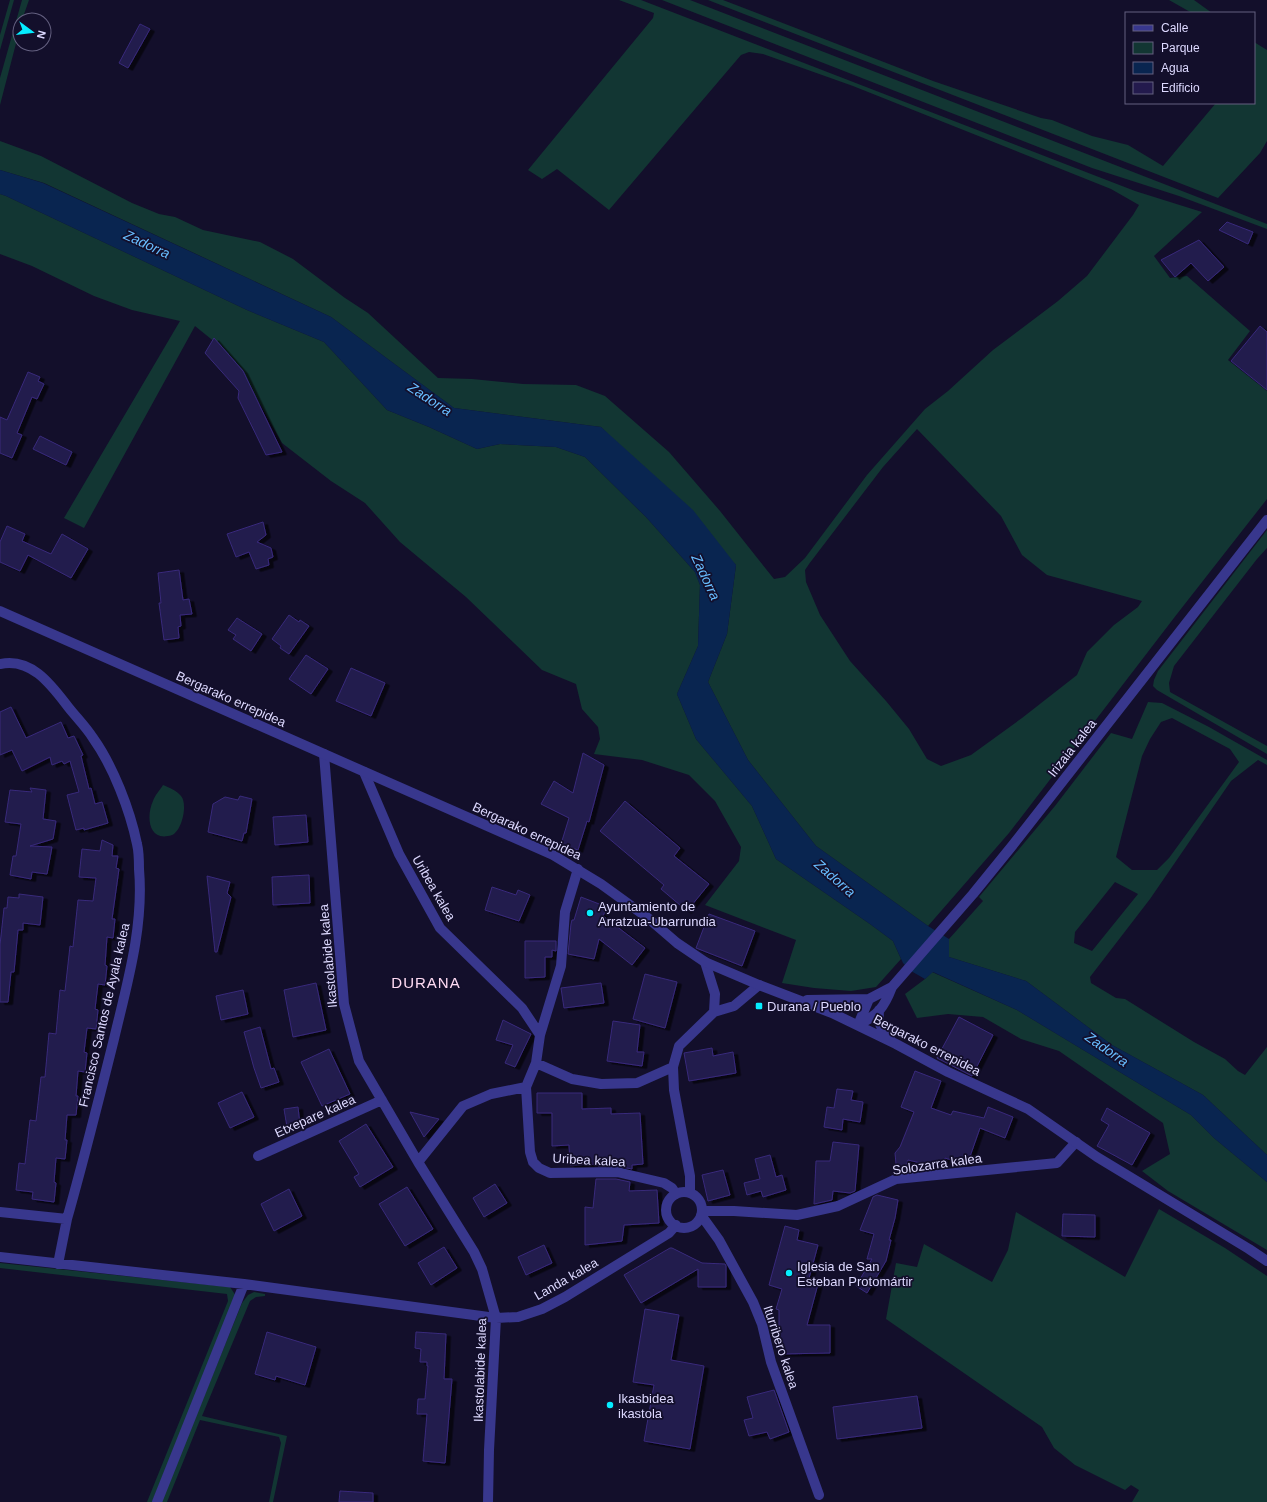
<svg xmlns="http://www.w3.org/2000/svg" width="1267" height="1502" viewBox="0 0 1267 1502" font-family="Arial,sans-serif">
  <defs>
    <filter id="shadow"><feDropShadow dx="4.5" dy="2.5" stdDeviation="0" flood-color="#0009"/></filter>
  </defs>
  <rect width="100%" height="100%" fill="#130f2b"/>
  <path fill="#123633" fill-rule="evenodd" d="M10 0H14L0 50V35Z
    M22 0H29L22 20H20V28L0 105V78Z
    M619 0H641L1135 191 1202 212 1154 256 1170 278 1187 276 1250 331 1228 360 1267 391V499L1177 614 1009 833 928 926 816 846 748 760 708 682 727 634 736 565 601 427 454 408 331 317 44 183 0 170V141L41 156 132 203 159 214 175 217 203 230 260 242 293 259 345 298 368 313 438 378 472 379 523 384 576 385 605 396 669 452 720 511 774 579 785 577 805 558 867 475 925 409 948 391 993 350 1058 301 1087 276 1133 215 1139 205 1111 189 853 86 763 54 749 52 741 55 609 210 557 169 542 179 528 170 653 18 654 13ZM917 429 1001 516 1022 555 1047 575 1142 601 1138 607 1114 625 1087 652 1077 675 1022 718 971 755 941 766 927 759 909 729 886 701 850 661 820 615 806 582 805 570 809 564 883 467Z
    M662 0H690L1267 224V229L1179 196 1092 168Z
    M708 0H723L933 81 1041 118 1052 120 1092 136 1128 145 1163 166 1216 103H1254V42L1267 50V141L1260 153 1218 198Z
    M1169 0H1194L1212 13H1192Z
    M0 194 6 196 247 310 324 342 387 410 429 427 477 449 500 444 556 447 585 457 646 517 695 572 700 585 698 646 677 694 696 739 752 806 776 859 870 924 893 941 901 959 876 987 851 991 814 988 782 983 796 940 705 905 739 861 741 847 715 801 689 775 642 760 594 754 600 739 598 727 582 709 576 684 542 670 466 597 400 542 365 503 331 481 282 443 242 372 216 343 195 326 84 528 64 518 180 321 132 310 94 296 32 266 0 254Z
    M1267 530V548L1257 559 1174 666 1169 683 1170 692 1267 746V754L1157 690 1153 686 1154 680 1158 671Z
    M1148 702 1162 703 1209 727 1267 760V765L1258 760 1231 781 1150 899 1090 977 1091 983 1116 998 1125 999 1194 1042 1225 1059 1238 1071 1245 1075 1267 1047V1155L1203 1095 1112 1045 1026 981 949 957V939L983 901 979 897 1055 806 1111 733 1132 739ZM1172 718 1230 749 1239 762 1169 858 1157 870H1132L1116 857 1142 756 1150 739 1161 722ZM1115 882 1138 894 1092 951 1074 943 1075 932Z
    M163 785C170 788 176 790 181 796 188 804 182 831 172 835 148 843 146 816 153 801 155 795 160 790 163 785Z
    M932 972 1017 1010 1191 1115 1214 1138 1267 1182V1250L1168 1191 1142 1171 1170 1154 1163 1123 1059 1051 1021 1039 983 1017 948 1014 917 1018 905 994 925 979Z
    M1159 1209 1225 1248 1267 1276V1502H1132L1139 1490 1131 1485 1125 1490 1075 1465 1054 1448 1042 1427 886 1319 896 1263 917 1267 924 1244 992 1282 1008 1250 1016 1212 1125 1277Z
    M0 1263 230 1287 236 1296 152 1502H147L228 1301 227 1294 0 1268Z
    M254 1292 265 1294V1296L256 1297 250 1301 202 1416 287 1436 273 1502H269L281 1443 279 1437 200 1420 167 1502H161L242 1303 248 1295Z"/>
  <path fill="#092550" d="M0 170 43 183 331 317 454 408 601 427 693 510 736 565 727 634 708 682 748 760 816 846 928 926 949 939V957L1026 981 1112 1045 1203 1095 1267 1155V1182L1214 1138 1191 1115 1017 1010 933 972 925 979 911 971 903 963 893 941 870 924 776 859 752 806 696 739 677 694 698 646 700 585 695 572 646 517 585 457 556 447 500 444 477 449 429 427 387 410 324 342 247 310 6 196 0 194Z"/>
  <path fill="#231a4d" stroke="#382a7b" filter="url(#shadow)" d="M140 24 150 29 128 68 119 63Z
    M1227 222 1253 232 1248 244 1219 230Z
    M1199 240 1224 267 1208 281 1191 263 1175 277 1161 260Z
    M1260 326 1267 332V390L1231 361Z
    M214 338 243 371 282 452 266 455 238 398 239 391 205 353Z
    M28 372 40 377 38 381 44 384 37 399 32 397 17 433 22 435 12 458 0 453V417L7 420Z
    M40 436 72 452 66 465 33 449Z
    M263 522 266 535 257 542 271 548 273 557 268 559 269 565 256 569 249 552 236 557 227 534Z
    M7 526 25 534 22 541 51 554 62 534 88 549 71 578 28 555 20 571 0 562V542Z
    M179 570 183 600 189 599 192 614 180 615 181 626 178 627 179 638 164 640 159 603H161L158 573Z
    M289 615 299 622 300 620 309 626 289 654 280 648 281 646 272 639Z
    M237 618 262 634 251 651 233 639 236 635 228 630Z
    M306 655 328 669 311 694 289 679Z
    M351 668 385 683 371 716 336 701Z
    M11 707 26 738 61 722 68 738 74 736 83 755 81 756 89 789 91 788 95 804 102 802 108 823 84 830V828L76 830 67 795 79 792 70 761 64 764 62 761 52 765 50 757 22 771 12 750 0 755V712Z
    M583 753 604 765 589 822 587 821 578 850 561 844 569 818 541 804 554 781 573 793Z
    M30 788 46 790 43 819 56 821 53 839 30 846 52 847 47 874 32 872 31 879 10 875 13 856H16L21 824 5 822 10 790 32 792Z
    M240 796 252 799 246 833H244L242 841 208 832 213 804 225 797 238 800Z
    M625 801 680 848 674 856 709 884 687 911 661 889 664 885 600 831Z
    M306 815 308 842 275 845 273 817Z
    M102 840 113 845 112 856H118L116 868 119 869 112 919H115L113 938 107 937 105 965 107 966 105 985 98 984 95 1009 98 1010 96 1029 87 1028 84 1052 87 1053 85 1072 78 1071 76 1096H78L76 1115H67L65 1140H67L65 1159 56 1158 54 1182 56 1183 54 1202 32 1199 33 1192 16 1190 19 1163 25 1164 30 1120 36 1121 41 1077H45L49 1033 56 1034 60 990 65 991 70 946 73 947 78 900 93 901 96 878 79 877 82 849 100 851Z
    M309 875 310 903 273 905 272 877Z
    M207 876 230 882 227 893 231 897 217 952H215Z
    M492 887 516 895 518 890 530 895 519 921 485 910Z
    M19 894 43 897 40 925 23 923V930H18L14 972H11L8 1002H0V945L4 908H7L8 897 19 898Z
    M581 897 607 907 603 916 645 948 632 965 599 939 594 959 568 954 571 924 572 920H574Z
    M709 914 755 931 742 966 696 948Z
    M525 941H556V951L552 950V957H545V977L525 978Z
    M645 974 677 982 665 1028 633 1019Z
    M316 983 326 1030 293 1037 284 990Z
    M601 983 604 1003 564 1008 561 988Z
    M243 990 248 1014 221 1020 216 996Z
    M959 1017 993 1035 972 1076 937 1058Z
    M503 1020 531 1034 515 1067 505 1063 513 1045 496 1040Z
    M613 1021 640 1025 637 1052H644L642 1066 607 1061Z
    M260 1027 271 1069 274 1068 279 1082 261 1088 254 1068 244 1032Z
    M712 1048 713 1056 733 1052 736 1073 689 1081 684 1053Z
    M329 1049 350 1094 322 1106 301 1062Z
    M915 1071 941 1081 931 1108 951 1115 953 1111 984 1118 988 1107 1013 1117 1005 1138 980 1128 967 1165 945 1158 942 1168 908 1160 905 1167 896 1164 895 1153 900 1147 914 1112 901 1107Z
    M837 1089 853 1091 851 1100 863 1102 860 1122 843 1119 842 1130 824 1127 827 1107 834 1108Z
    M242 1092 254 1117 230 1128 218 1103Z
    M537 1093H582V1109L611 1108V1114L640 1113 643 1164 632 1165V1169L617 1166H598V1164L570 1165 569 1145 552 1146V1113H537Z
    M298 1107 300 1125 287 1127 284 1109Z
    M1107 1108 1150 1133 1132 1165 1097 1146 1109 1125 1101 1120Z
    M410 1112 439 1119 424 1137Z
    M366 1124 393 1167 360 1187 354 1177 359 1174 339 1141Z
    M833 1142 859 1145 855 1191 850 1193 833 1191 832 1200 814 1204 816 1161H830Z
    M770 1155 776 1177 782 1175 786 1190 763 1197 761 1191 747 1195 744 1183 760 1179 755 1159Z
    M723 1170 730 1195 708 1201 702 1175Z
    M596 1179H616L630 1182 629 1191 657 1190 659 1223 624 1225 622 1241 585 1245V1207L593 1208Z
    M495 1184 507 1203 484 1217 473 1198Z
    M407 1187 433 1229 405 1246 379 1204Z
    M289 1189 302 1216 274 1231 261 1204Z
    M877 1195 898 1200 895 1218 889 1240H891L886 1261 867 1293 856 1286 872 1259H867L874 1234 860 1230 873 1197Z
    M1063 1214 1095 1215V1237L1062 1236Z
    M785 1226 799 1230 797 1240 818 1245 808 1282 818 1284 807 1325H830V1353L779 1354V1310L776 1309 782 1289 769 1285Z
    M544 1245 552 1263 526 1275 518 1257Z
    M444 1247 457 1268 431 1285 418 1263Z
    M670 1248H672L702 1263 725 1264 726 1266V1287H698V1269L641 1303 624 1275Z
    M645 1309 679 1315 671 1360 704 1366 690 1449 644 1441 654 1385 633 1382Z
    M267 1332 316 1347 305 1385 276 1376 275 1380 255 1374Z
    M416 1332 446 1334 444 1379H452L445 1463 423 1461 427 1414H417L418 1399H425L428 1366H427V1362H420L421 1349 415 1348Z
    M774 1390 789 1432 770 1439 767 1432 749 1436 744 1420 753 1418 747 1397Z
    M917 1396 922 1428 837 1439 833 1407Z
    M340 1491 373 1493V1502H339Z"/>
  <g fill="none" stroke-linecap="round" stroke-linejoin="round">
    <path stroke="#38378d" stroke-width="10" d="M0 664C32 657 52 686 69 708 77 718 86 727 93 738 113 766 130 810 137 844 139 852 139 861 139 869 144 927 127 984 114 1039 99 1099 84 1159 67 1219L0 1212
      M324 754 344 1004 359 1061 418 1162 474 1252 482 1269 496 1318 489 1450 488 1502
      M364 772 399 854 440 928 522 1008 540 1035
      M578 869 565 912 561 966 540 1035 536 1063 526 1087 530 1152 533 1162 539 1168 550 1173 617 1172 664 1183 672 1188 676 1194
      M705 962 715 994 714 1012
      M536 1063 572 1079 601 1084 637 1083 673 1067
      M258 1156 382 1100
      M418 1162 463 1106 491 1094 526 1087
      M666 1210a18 18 0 1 1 36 0a18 18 0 1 1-36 0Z
      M690 1193V1176L674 1090 673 1067 679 1046 714 1012 734 1006 759 985
      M702 1211H734L797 1215 838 1206 896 1179 1057 1163 1076 1142
      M701 1215 719 1240 753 1302 762 1324 771 1362 819 1495
      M0 1257 244 1284 496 1318 518 1317 542 1309 565 1297 669 1233 676 1225
      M58 1264 67 1219
      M157 1502 244 1284"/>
    <path stroke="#38378d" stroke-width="10" d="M0 611 553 855 601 884 648 918 677 943 705 962 759 985 832 1013 896 1044 948 1072 1028 1109 1097 1157 1249 1249 1267 1261
      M807 1000 869 999 892 987
      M879 1010C878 1024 880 1027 890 1038
      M858 1025C878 1015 884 1008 892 987L973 894 1012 846 1267 520
      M858 1025 869 999"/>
  </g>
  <g fill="#05edff" stroke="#130f2b" stroke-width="1.5">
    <circle cx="590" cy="913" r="4"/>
    <rect x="755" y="1002" width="8" height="8" rx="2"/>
    <circle cx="789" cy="1273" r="4"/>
    <circle cx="610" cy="1405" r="4"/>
  </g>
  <g text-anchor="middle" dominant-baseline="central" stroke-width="3.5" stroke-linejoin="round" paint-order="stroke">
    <g font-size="13" fill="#ddd9ff" stroke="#130f2b">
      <text transform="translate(231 699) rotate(24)">Bergarako errepidea</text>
      <text transform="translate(1072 748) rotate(-52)">Irizaia kalea</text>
      <text transform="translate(527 831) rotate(25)">Bergarako errepidea</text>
      <text transform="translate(434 888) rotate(60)">Uribea kalea</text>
      <text transform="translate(328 956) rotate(-95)">Ikastolabide kalea</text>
      <text transform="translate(104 1015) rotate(-77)">Francisco Santos de Ayala kalea</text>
      <text transform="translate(927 1045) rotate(27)">Bergarako errepidea</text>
      <text transform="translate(315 1116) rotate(-24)">Etxepare kalea</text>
      <text transform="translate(589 1160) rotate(3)">Uribea kalea</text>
      <text transform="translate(937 1164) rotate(-8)">Solozarra kalea</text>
      <text transform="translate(566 1279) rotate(-30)">Landa kalea</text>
      <text transform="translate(781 1347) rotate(72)">Iturribero kalea</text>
      <text transform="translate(480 1370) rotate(-88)">Ikastolabide kalea</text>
    </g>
    <g font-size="13" fill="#ddd9ff" stroke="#130f2b" text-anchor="start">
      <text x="598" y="906">Ayuntamiento de<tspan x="598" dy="15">Arratzua-Ubarrundia</tspan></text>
      <text x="767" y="1006">Durana / Pueblo</text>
      <text x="797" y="1266">Iglesia de San<tspan x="797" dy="15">Esteban Protomártir</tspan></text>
      <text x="618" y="1398">Ikasbidea<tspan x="618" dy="15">ikastola</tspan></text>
    </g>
    <g font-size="14" font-style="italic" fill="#67bdff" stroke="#130f2b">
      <text transform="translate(147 244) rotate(25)">Zadorra</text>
      <text transform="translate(430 399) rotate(33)">Zadorra</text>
      <text transform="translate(706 577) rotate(65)">Zadorra</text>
      <text transform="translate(835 878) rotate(41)">Zadorra</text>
      <text transform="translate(1107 1049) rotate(35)">Zadorra</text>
    </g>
    <g font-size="15" letter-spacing="1" fill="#ffdbf3" stroke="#130f2b">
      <text x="426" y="982">DURANA</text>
    </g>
  </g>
  <rect x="1125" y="12" width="130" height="92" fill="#130f2b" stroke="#646080"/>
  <rect x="1133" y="25" width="20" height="6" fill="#38378d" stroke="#646080"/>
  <text x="1161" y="32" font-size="12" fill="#ddd9ff">Calle</text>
  <rect x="1133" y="42" width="20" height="12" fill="#123633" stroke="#646080"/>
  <text x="1161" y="52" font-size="12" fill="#ddd9ff">Parque</text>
  <rect x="1133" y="62" width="20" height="12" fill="#092550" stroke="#646080"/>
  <text x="1161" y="72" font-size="12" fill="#ddd9ff">Agua</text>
  <rect x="1133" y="82" width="20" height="12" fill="#231a4d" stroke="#646080"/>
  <text x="1161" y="92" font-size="12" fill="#ddd9ff">Edificio</text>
  <g transform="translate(32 32) rotate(105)"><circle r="19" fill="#130f2b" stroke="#646080"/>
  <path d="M0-3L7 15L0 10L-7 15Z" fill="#05edff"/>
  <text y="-6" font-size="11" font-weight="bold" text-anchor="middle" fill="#ddd9ff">N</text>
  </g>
</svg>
